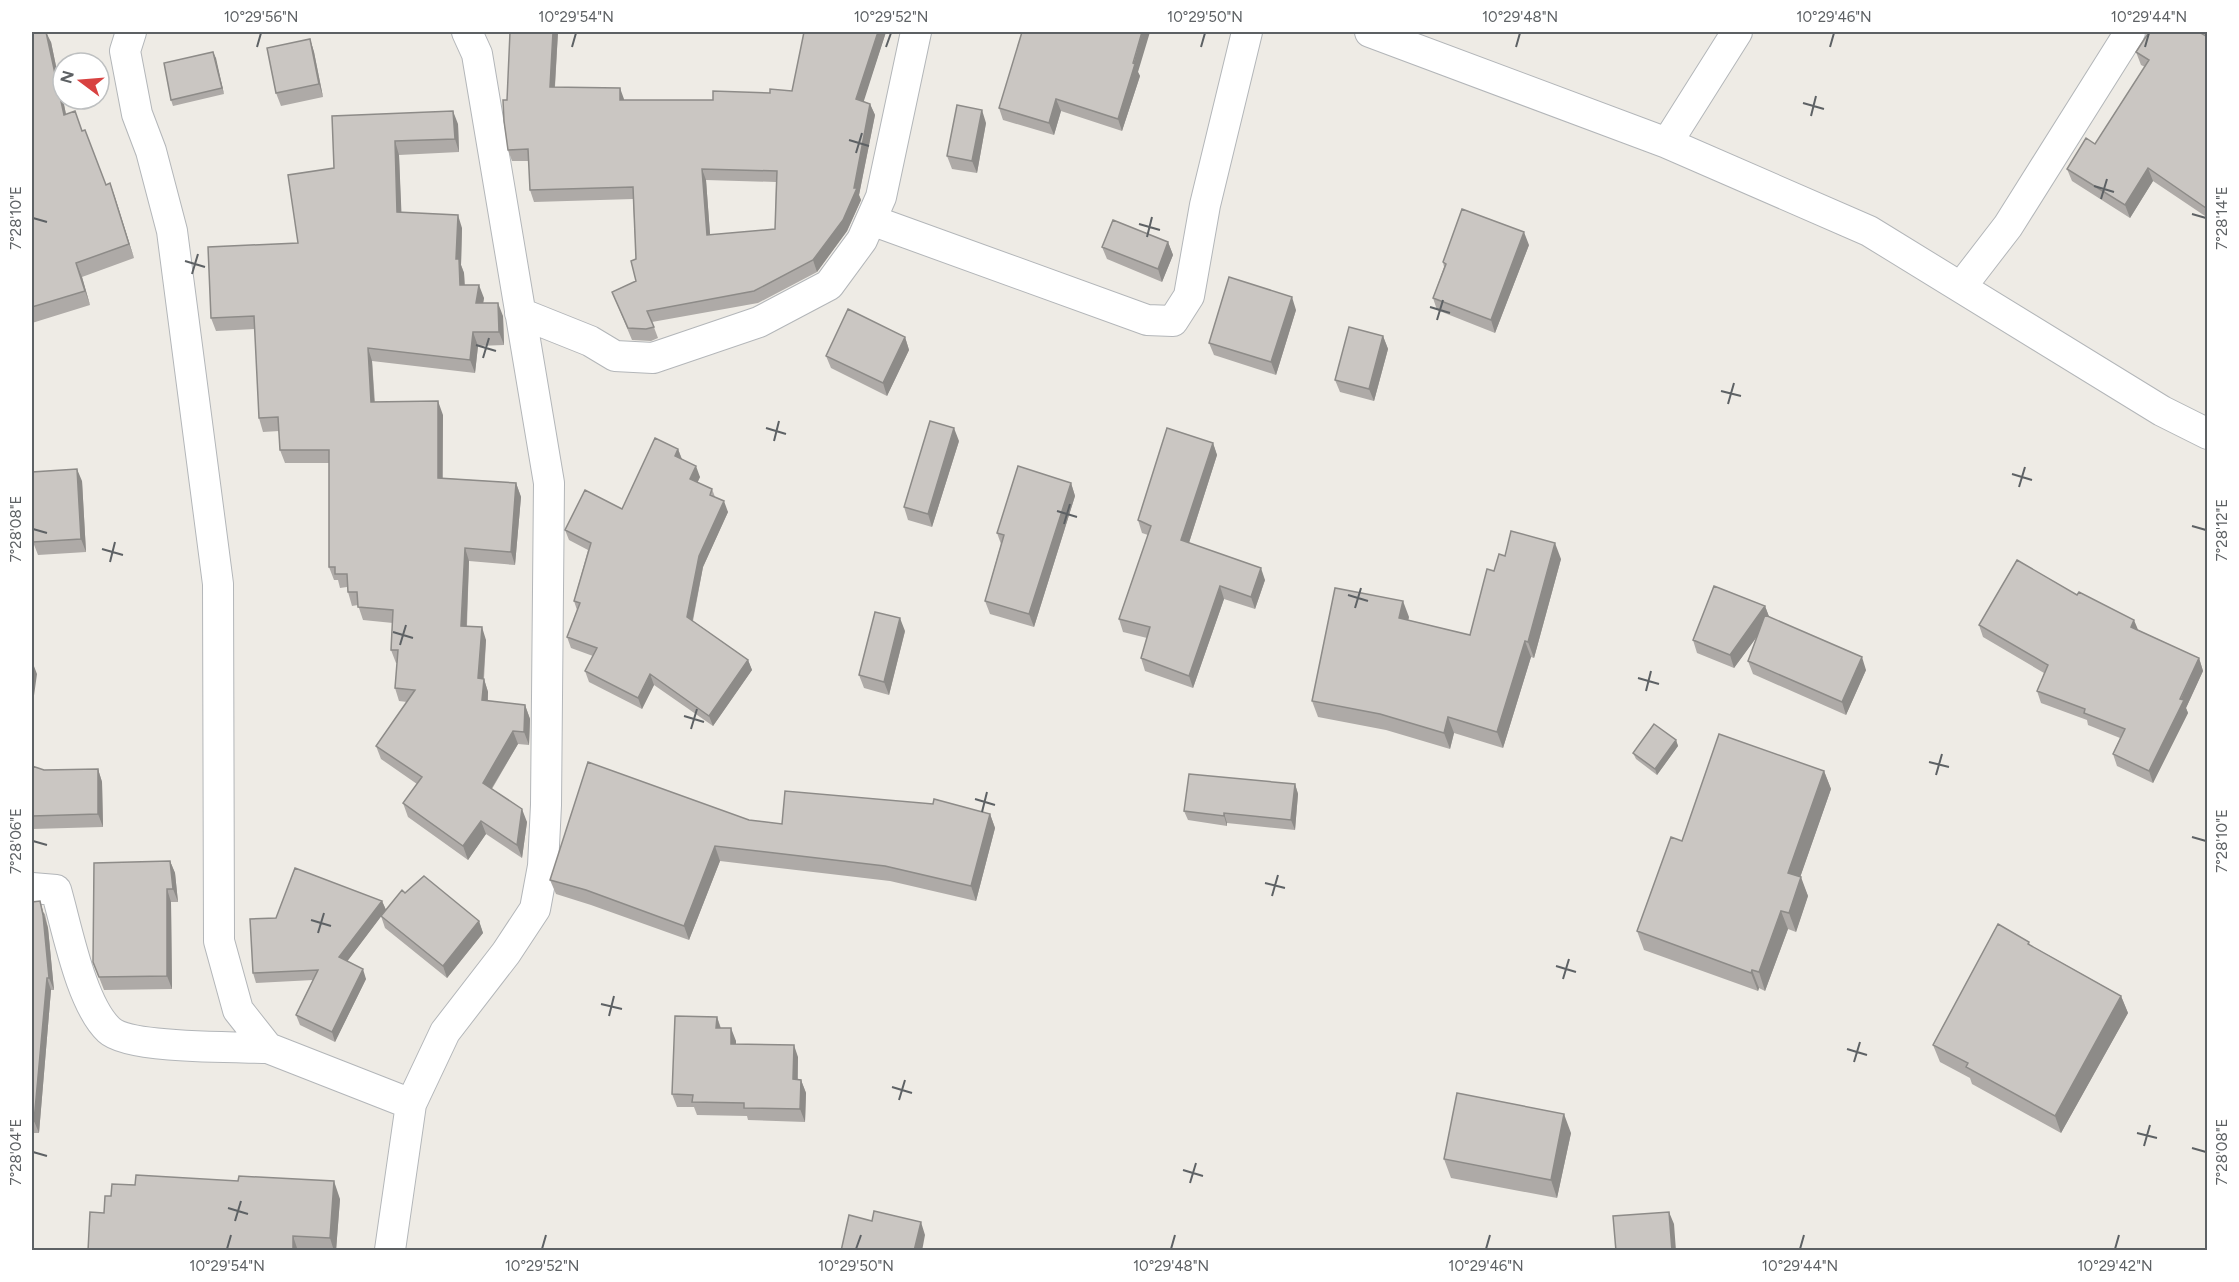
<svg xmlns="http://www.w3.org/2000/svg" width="2239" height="1282" viewBox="0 0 2239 1282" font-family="Figtree,sans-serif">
  <rect width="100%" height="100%" fill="#eeebe5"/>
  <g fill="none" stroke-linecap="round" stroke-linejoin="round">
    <defs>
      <path id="street" d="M131 32 125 51 137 114 151 151 172 231 218 584 219 941 238 1010 268 1048 411 1104
        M1370 32 1667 143 1869 231 2162 411 2208 434
        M1667 143 1737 32
        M871 220 1147 320 1173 321 1189 296 1205 205 1247 32
        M1961 287 2008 226 2130 32
        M520 313 590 341 615 356 653 358 759 322 829 285 862 240 881 197 916 32
        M32 888 56 890C67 928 81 1004 109 1030 129 1049 237 1047 268 1048
        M390 1250 411 1104 445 1032 506 953 535 909 543 866 546 805 549 483 477 54 467 32"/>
    </defs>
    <use href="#street" stroke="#b3b6b9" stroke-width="32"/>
    <use href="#street" stroke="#fff" stroke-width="30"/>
  </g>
  <path fill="#aeaaa7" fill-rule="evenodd" d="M32 32 51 42 66 114 82 131 106 185 110 183 134 258 82 277 90 305 32 323Z
    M558 32 555 87 624 100H713L770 93 792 91 804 32H886L863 101 870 104 875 115 859 195 861 200 847 231 817 272 758 303 652 322 658 338 651 341 632 340 612 292 636 281V259L633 199 534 202 530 190 529 161H512L508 150 507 100ZM706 180 776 182 775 229 710 235Z
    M2208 37V218L2153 181 2130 218 2072 181 2067 169 2095 144 2145 67 2141 65 2136 52Z
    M310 39 314 52 323 97 281 106 276 93Z
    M213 52 224 94 173 106 171 100Z
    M1138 72 1140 76 1122 131 1061 111 1054 135 1003 120 999 108Z
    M332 116 458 124 459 152 399 155 401 212 462 228 461 265 464 273 465 285 484 298 483 303 503 316 504 345 478 346 475 373 372 361 375 402 443 415V478L516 483 521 497 515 565 469 561 467 626 486 640 484 679 488 692V701L525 705 530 719 529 745 518 744 492 789 527 822 522 858 486 834 468 860 408 817 403 803 417 784 381 759 376 746 407 702 399 701 395 688 397 663H396L391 650 393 623 363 620 358 605 352 606 348 592 347 587 340 588 338 580H334L329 567V463H285L280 450 279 431 263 432 259 418 255 329 216 331 211 318 298 243 334 168Z
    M986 123 977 173 952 169 947 156Z
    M1168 242 1173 255 1162 282 1107 259 1102 247Z
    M1529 245 1495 333 1437 310 1433 298 1444 267 1443 262Z
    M1296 310 1276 375 1214 355 1209 343Z
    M1383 336 1388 349 1374 401 1340 392 1335 380Z
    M905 337 909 350 887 396 831 368 826 356Z
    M959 441 932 527 908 520 904 507Z
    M1213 443 1217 455 1189 543 1265 580 1255 609 1224 599 1193 688 1145 671 1141 658 1147 638 1123 632 1119 619 1148 535 1142 533 1138 520Z
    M678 449 682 459 700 477 697 483 712 489 715 497 728 512 703 567 693 621 748 660 752 670 713 726 654 685 642 709 589 682 585 671 593 656 571 648 567 637 577 610 574 601 588 550 569 540 565 530 622 509Z
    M82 481 86 552 38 555 33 542Z
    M1071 483 1075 496 1034 627 990 614 985 601 1001 544 997 533Z
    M1505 556 1561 559 1534 658 1531 657 1503 748 1454 733 1450 749 1386 730 1318 717 1312 701 1409 617 1408 620 1470 635Z
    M1765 606 1769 617 1866 670 1846 715 1753 674 1748 661 1757 636 1734 668 1697 653 1693 640Z
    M1979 625 2138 630 2199 658 2203 671 2186 708 2188 713 2153 783 2117 766 2113 754 2120 738 2088 725 2087 720 2041 703 2037 691 2044 673 1983 637Z
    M905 631 889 695 864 688 859 675Z
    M1676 740 1678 746 1657 775 1636 759 1633 753Z
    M32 766 44 770 98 769 102 782 103 827 32 829Z
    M1824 771 1831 789 1800 877 1808 896 1796 932 1788 929 1765 991 1759 988 1758 991 1644 950 1637 931 1682 841Z
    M1295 784 1298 794 1295 830 1227 823V826L1188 820 1184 811Z
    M990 814 995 828 976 901 890 881 720 861 689 940 591 905 556 894 550 880 749 820 782 824Z
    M170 861 175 873 178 902H171L172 989 104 990 93 962Z
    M405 893 479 921 483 933 447 978 385 928 381 916 347 961 366 979 335 1042 300 1025 296 1015 313 980 256 983 253 973 276 918 382 901 386 910Z
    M32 902 45 914 48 928 54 990H51L39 1133H32Z
    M2029 942 2030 945 2121 996 2128 1013 2061 1133 1972 1084 1970 1078 1940 1062 1933 1045Z
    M717 1017 721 1028 736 1041V1044L798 1057V1080H801L806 1093 805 1122 748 1120 747 1116 697 1115 694 1107H677L672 1094Z
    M1571 1133 1557 1198 1451 1178 1444 1159Z
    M340 1199 336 1251H88L104 1213Z"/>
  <path fill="#8d8b88" d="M46 32 51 42 69 129 64 115Z
    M553 32H558L554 99 550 87Z
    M878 32H886L861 110 856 99Z
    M1142 32H1150L1138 72 1140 76 1122 131 1118 119Z
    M310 39 314 52 323 97 319 84Z
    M213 52 216 58 224 94 222 88Z
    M620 88 624 99V111L620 100Z
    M1056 99 1061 111 1054 135 1049 123Z
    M870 104 875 115 859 195 861 200 847 231 817 272 813 260 854 188Z
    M982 110 986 123 977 173 972 161Z
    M453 111 458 124 459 152 455 139Z
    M395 141 399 155 402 225 397 212Z
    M2148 168 2153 181 2130 218 2125 205Z
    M702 169 706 180 711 247 707 235Z
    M110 183 115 197 134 258 129 244Z
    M458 215 462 228 461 265 464 273 465 299 460 285 456 259Z
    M1524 232 1529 245 1495 333 1491 320Z
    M1168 242 1173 255 1162 282 1158 269Z
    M76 263 82 277 90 305 85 291Z
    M479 285 484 298 481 316 476 303Z
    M1292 297 1296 310 1276 375 1271 362Z
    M498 303 503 316 504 345 499 332Z
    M473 332 478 346 475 373 470 360Z
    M1383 336 1388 349 1374 401 1369 389Z
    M905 337 909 350 887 396 883 383Z
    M368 348 372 361 375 415 371 402Z
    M438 401 443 415 442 491 438 478Z
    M954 428 959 441 932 527 928 514Z
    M1213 443 1217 455 1186 552 1181 540Z
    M678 449 682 460 675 456Z
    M696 466 700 477 694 490 690 479Z
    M77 469 82 481 86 552 81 539Z
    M516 483 521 497 515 565 511 552Z
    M1071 483 1075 496 1034 627 1029 614Z
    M724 501 728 512 703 567 691 628 687 617 699 556Z
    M1555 543 1561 559 1534 658 1528 642Z
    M465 548 469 561 466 639 461 626Z
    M1261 568 1265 580 1255 609 1251 597Z
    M1220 586 1224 599 1193 688 1189 676Z
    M1403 601 1409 617 1405 634 1399 618Z
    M1765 606 1770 619 1734 668 1730 655Z
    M900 618 905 631 889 695 884 682Z
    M2134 620 2139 632 2131 627Z
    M482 627 486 640 483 682 484 679 488 692 487 713 482 700 478 678Z
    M1525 641 1531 657 1503 748 1497 732Z
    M1862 657 1866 670 1846 715 1842 702Z
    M2199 658 2203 671 2186 708 2188 713 2153 783 2149 771Z
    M748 660 752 670 713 726 709 716Z
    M32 661 37 674 32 710Z
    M650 674 654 685 642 709 638 698Z
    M525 705 530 719 529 745 524 732Z
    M1448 717 1454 733 1450 749 1444 733Z
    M513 731 518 744 487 796 483 783Z
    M1676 740 1678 746 1657 775 1655 769Z
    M98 769 102 782 103 827 98 814Z
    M1824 771 1831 789 1795 892 1788 873Z
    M1295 784 1298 794 1295 830 1291 820Z
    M522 809 527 822 522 858 517 845Z
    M1224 813 1227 823V826L1224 816Z
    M990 814 995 828 976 901 971 886Z
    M481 821 486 834 468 860 463 846Z
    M715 846 720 861 689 940 684 926Z
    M170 861 175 873 178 902 173 889Z
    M1801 877 1808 896 1796 932 1789 913Z
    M167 889 171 902 172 989 167 976Z
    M40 901 48 928 54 990 49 978Z
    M382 901 386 910 343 967 339 957Z
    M1781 911 1788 929 1765 991 1759 972Z
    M479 921 483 933 447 978 443 966Z
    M363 969 366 979 335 1042 332 1032Z
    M1752 970 1759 988 1758 991 1751 973Z
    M47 978 51 990 39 1133 34 1121Z
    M2121 996 2128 1013 2061 1133 2055 1116Z
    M717 1017 721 1030 716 1028Z
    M731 1028 736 1041V1056L731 1044Z
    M794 1045 798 1057 797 1092 793 1079Z
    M801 1080 806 1093 805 1122 800 1109Z
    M1564 1114 1571 1133 1557 1198 1551 1180Z
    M334 1181 340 1199 336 1251H334L330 1238Z
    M1669 1212 1674 1224 1676 1251H1672Z
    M921 1222 925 1235 922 1251H914Z
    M293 1236 298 1251H293Z"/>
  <path fill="#cac6c2" stroke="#8d8b88" stroke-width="1.5" fill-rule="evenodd" d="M32 32H46L64 115 75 111 82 131 85 130 106 185 110 183 129 244 76 263 85 291 32 307Z
    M510 32H553L550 87 620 88V100H713V91L770 93V89L792 91 804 32H878L856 99 870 104 854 188H857L843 220 813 260 754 291 647 311 654 327 646 329 628 328 612 292 636 281 631 261 636 259 633 187 530 190 528 149 508 150 504 121 503 100H507ZM702 169 777 171 775 229 707 235Z
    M1022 32H1142L1133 63 1135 64 1118 119 1056 99 1049 123 999 108Z
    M2149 32H2199L2208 37V205L2206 208 2148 168 2125 205 2067 169 2086 138 2095 144 2149 60 2136 52Z
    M310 39 319 84 276 93 267 48Z
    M213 52 222 88 171 100 164 63Z
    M957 105 982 110 972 161 947 156Z
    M453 111 455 139 395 141 397 212 458 215 456 259H459L460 285H479L476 303H498L499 332H473L470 360 368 348 371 402 438 401V478L516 483 511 552 465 548 461 626 482 627 478 678 484 679 482 700 525 705 524 732 513 731 483 783 522 809 517 845 481 821 463 846 403 803 422 777 376 746 415 690 395 688 398 650H391L393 610 358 607 357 592H348L347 574H335V567H329V450H280L278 417 259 418 254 316 211 318 208 247 298 243 288 175 334 168 332 116Z
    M1462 209 1524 232 1491 320 1433 298 1446 264 1443 262Z
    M1113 220 1168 242 1158 269 1102 247Z
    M1229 277 1292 297 1271 362 1209 343Z
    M848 309 905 337 883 383 826 356Z
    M1349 327 1383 336 1369 389 1335 380Z
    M930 421 954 428 928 514 904 507Z
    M1167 428 1213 443 1181 540 1261 568 1251 597 1220 586 1189 676 1141 658 1150 627 1119 619 1151 526 1138 520Z
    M655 438 678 449 675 456 696 466 690 479 712 489 710 495 724 501 699 556 687 617 748 660 709 716 650 674 638 698 585 671 597 648 567 637 580 603 574 601 591 543 565 530 585 490 622 509Z
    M1018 466 1071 483 1029 614 985 601 1004 535 997 533Z
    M77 469 81 539 33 542 32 511V472Z
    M1511 531 1555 543 1528 642 1525 641 1497 732 1448 717 1444 733 1380 714 1312 701 1335 588 1403 601 1399 618 1470 635 1487 569 1494 571 1499 554 1505 556Z
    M2017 560 2077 595 2079 592 2134 620 2131 627 2199 658 2180 699 2184 700 2149 771 2113 754 2125 729 2084 713 2085 709 2037 691 2048 665 1979 625Z
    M1714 586 1765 606 1730 655 1693 640Z
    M875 612 900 618 884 682 859 675Z
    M1765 615 1862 657 1842 702 1748 661Z
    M1654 724 1676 740 1655 769 1633 753Z
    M1719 734 1824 771 1788 873 1801 877 1789 913 1781 911 1759 972 1752 970 1751 973 1637 931 1671 837 1682 841Z
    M588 762 749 820 782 824 785 791 933 804 934 799 990 814 971 886 885 866 715 846 684 926 586 890 550 880Z
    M32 766 44 770 98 769V814L32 816Z
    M1189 774 1295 784 1291 820 1224 813V816L1184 811Z
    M170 861 173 889H167V976L99 977 93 962 94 863Z
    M295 868 382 901 339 957 363 969 332 1032 296 1015 318 970 253 973 250 919 276 918Z
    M424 876 479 921 443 966 381 916 402 890 405 893Z
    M40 901 43 915 49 978H47L34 1121 32 1120V902Z
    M1998 924 2029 942 2028 944 2121 996 2055 1116 1966 1067 1968 1063 1933 1045Z
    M675 1016 717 1017 716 1028H731V1044L794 1045 793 1079 801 1080 800 1109 744 1108V1103L692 1102 693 1095 672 1094Z
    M1457 1093 1564 1114 1551 1180 1444 1159Z
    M136 1175 238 1181 239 1176 334 1181 330 1238 293 1236V1251H88L90 1212 104 1213 105 1196H111L112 1184 135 1185Z
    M874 1211 921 1222 914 1251H841L849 1215 872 1221Z
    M1669 1212 1672 1251H1616L1613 1216Z"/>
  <path fill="none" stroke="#5d6164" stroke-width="2" d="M257 47 261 33M572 47 576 33M886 47 891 33M1201 47 1205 33M1516 47 1520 33M1830 47 1834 33M2145 47 2149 33M1803 103 1824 109M1811 116 1816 96M849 140 869 146M856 153 862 133M2094 186 2114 192M2101 199 2107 179M2192 214 2206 218M33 218 47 222M1139 224 1160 230M1147 237 1152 217M185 261 205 267M192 274 198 254M1430 307 1450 313M1437 320 1443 300M476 345 496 351M483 358 489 338M1721 391 1741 396M1728 404 1734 383M766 428 786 434M774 441 779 421M2012 474 2032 480M2019 487 2025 467M1057 511 1077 517M1064 524 1070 504M2192 526 2206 530M33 529 47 533M102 549 123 555M110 562 115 542M1348 595 1368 601M1355 608 1361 588M393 632 413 638M400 645 406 625M1638 678 1659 684M1646 691 1651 671M684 716 704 722M691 729 697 709M1929 762 1949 767M1936 775 1942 754M975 799 995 805M982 812 987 792M2192 837 2206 841M33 841 47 845M1265 883 1285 888M1272 896 1278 875M311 920 331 926M318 933 324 913M1556 966 1576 972M1563 979 1569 959M601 1004 622 1009M609 1016 614 996M1847 1049 1867 1055M1854 1062 1860 1042M892 1087 912 1093M899 1100 905 1080M2137 1133 2157 1138M2144 1146 2150 1125M2192 1148 2206 1152M33 1152 47 1156M1183 1170 1203 1176M1190 1183 1196 1163M228 1208 248 1214M235 1221 241 1201M227 1249 231 1235M542 1249 546 1235M856 1249 861 1235M1171 1249 1175 1235M1486 1249 1490 1235M1800 1249 1804 1235M2115 1249 2119 1235"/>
  <rect width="2239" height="1282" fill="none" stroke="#ffffff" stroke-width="66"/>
  <g transform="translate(81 81) rotate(286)"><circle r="28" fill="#ffffff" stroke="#bec0c1" stroke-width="1.5"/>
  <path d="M0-4.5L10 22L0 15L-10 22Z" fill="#d84241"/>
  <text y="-9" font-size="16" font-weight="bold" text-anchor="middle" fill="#5d6164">N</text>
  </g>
  <rect x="33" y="33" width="2173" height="1216" fill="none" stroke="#5d6164" stroke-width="2"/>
  <g font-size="15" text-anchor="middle" fill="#5d6164">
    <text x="261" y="22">10°29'56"N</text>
    <text x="576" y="22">10°29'54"N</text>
    <text x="891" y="22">10°29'52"N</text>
    <text x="1205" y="22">10°29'50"N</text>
    <text x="1520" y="22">10°29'48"N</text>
    <text x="1834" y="22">10°29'46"N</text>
    <text x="2149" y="22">10°29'44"N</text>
    <text transform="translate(16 218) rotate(-90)" y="5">7°28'10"E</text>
    <text transform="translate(2222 218) rotate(-90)" y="5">7°28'14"E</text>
    <text transform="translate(16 529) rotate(-90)" y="5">7°28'08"E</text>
    <text transform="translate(2222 530) rotate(-90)" y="5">7°28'12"E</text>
    <text transform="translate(16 841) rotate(-90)" y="5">7°28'06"E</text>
    <text transform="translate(2222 841) rotate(-90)" y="5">7°28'10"E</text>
    <text transform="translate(16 1152) rotate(-90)" y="5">7°28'04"E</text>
    <text transform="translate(2222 1152) rotate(-90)" y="5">7°28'08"E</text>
    <text x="227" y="1271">10°29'54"N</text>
    <text x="542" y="1271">10°29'52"N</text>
    <text x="856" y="1271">10°29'50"N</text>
    <text x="1171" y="1271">10°29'48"N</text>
    <text x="1486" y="1271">10°29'46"N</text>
    <text x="1800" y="1271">10°29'44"N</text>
    <text x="2115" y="1271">10°29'42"N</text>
  </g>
</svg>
